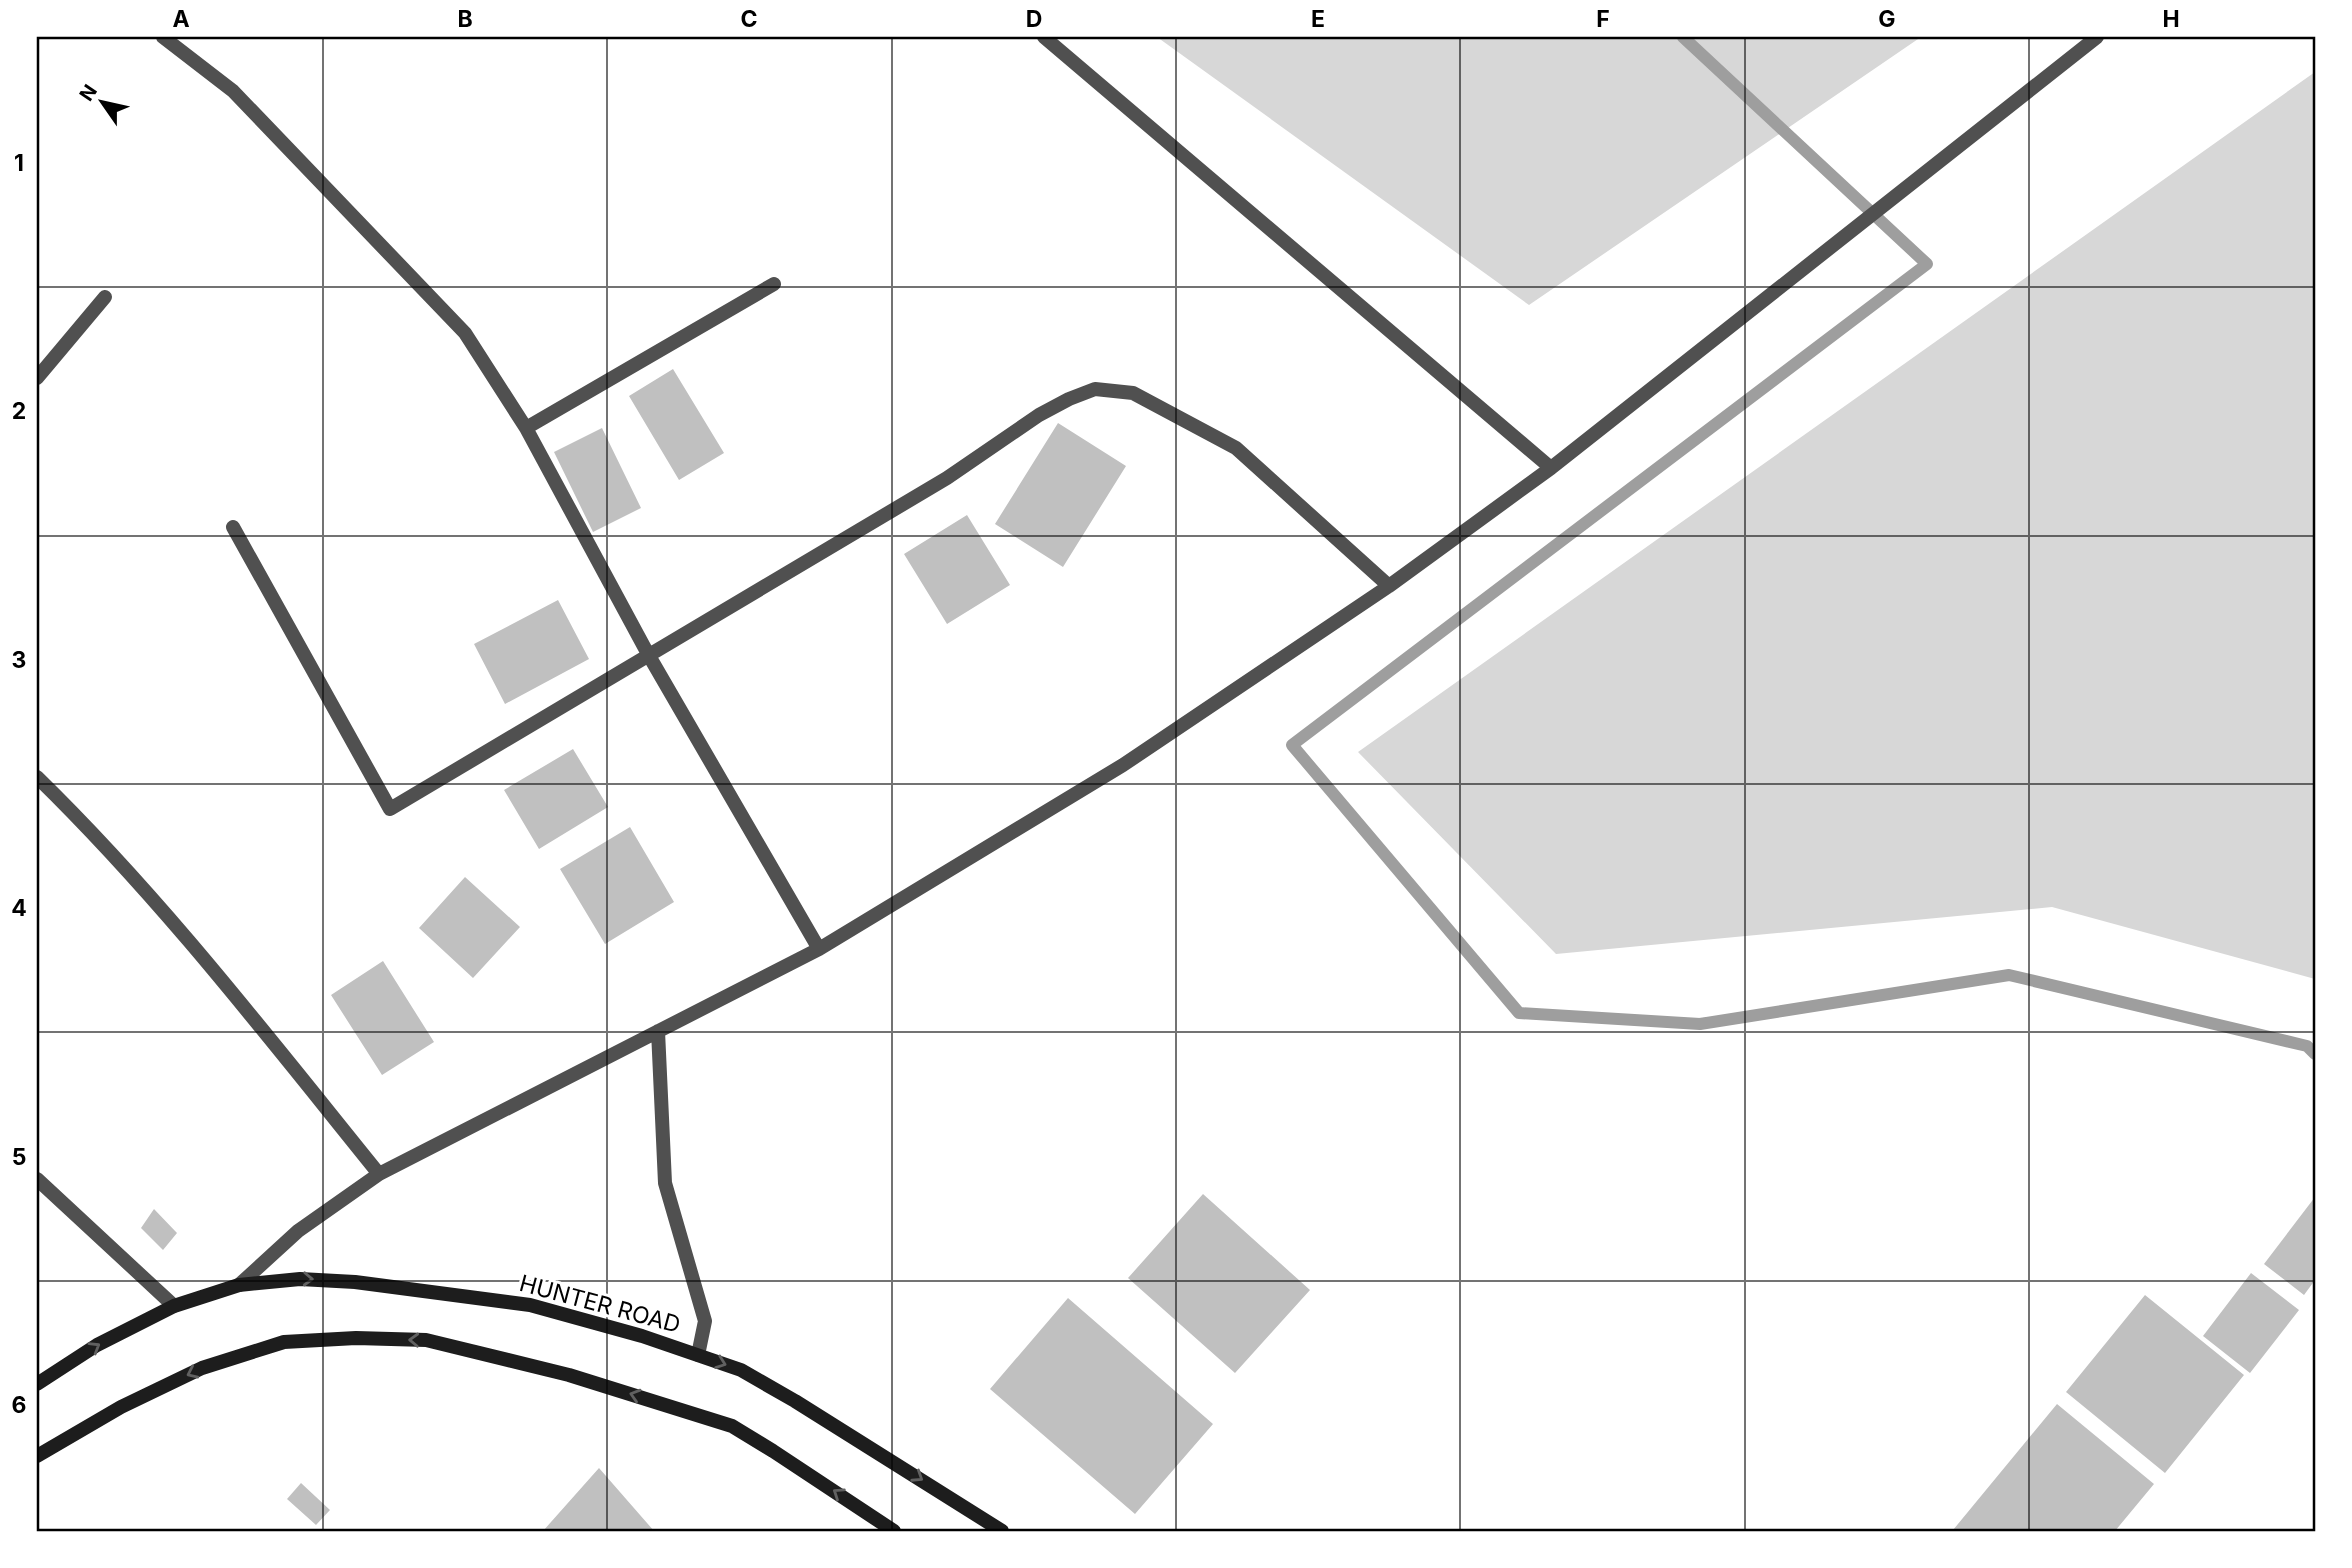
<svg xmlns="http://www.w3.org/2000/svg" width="2352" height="1568" viewBox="0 0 2352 1568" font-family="Inter,sans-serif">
  <rect width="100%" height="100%" fill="#fff"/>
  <path fill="#d7d7d7" d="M1157 37H1921L1529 305Z
    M2315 72V979L2052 907 1556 954 1358 752Z"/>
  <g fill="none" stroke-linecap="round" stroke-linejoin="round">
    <path stroke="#9e9e9e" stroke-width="12" d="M1683 37 1927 264 1292 745 1519 1013 1700 1024 2009 975 2307 1046 2315 1054"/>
  </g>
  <path fill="#c0c0c0" d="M673 369 724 453 679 480 629 396Z
    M1058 423 1126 466 1063 567 995 524Z
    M602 428 641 508 593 532 554 452Z
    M967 515 1010 585 947 624 904 554Z
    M558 600 589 659 505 704 474 644Z
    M573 749 608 807 539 849 504 790Z
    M630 827 674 902 605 944 560 869Z
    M465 877 520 927 473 978 419 928Z
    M383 961 434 1042 382 1075 331 995Z
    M1203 1194 1310 1290 1235 1373 1128 1278Z
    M2315 1197V1280L2304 1295 2264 1264Z
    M154 1209 177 1233 163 1250 141 1228Z
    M2251 1273 2299 1310 2250 1373 2203 1336Z
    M2145 1295 2244 1375 2165 1473 2066 1392Z
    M1068 1298 1213 1424 1135 1514 990 1389Z
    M2057 1404 2154 1484 2115 1531H1955L1953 1530Z
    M599 1468 654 1531H543Z
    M301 1483 330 1510 316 1525 287 1499Z"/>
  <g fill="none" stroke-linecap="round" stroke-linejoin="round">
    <path stroke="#505050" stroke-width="14" d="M163 37 233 91 465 333 526 428 648 654 819 949
      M1044 37 1551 468
      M37 378 105 297
      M526 428 774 284
      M233 527 390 809 947 478 1039 415 1069 399 1095 389 1133 393 1236 448 1389 586
      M37 777C162 899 269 1038 379 1174
      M658 1031 665 1183 705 1321 698 1355
      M37 1179 174 1306
      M239 1285 298 1231 379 1174 819 949 1123 765 1389 586 1551 468 2097 37"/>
    <path stroke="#1d1d1d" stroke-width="14" d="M37 1384 97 1345 174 1306 239 1285 300 1279 355 1282 530 1305 642 1336 741 1370 795 1401 1002 1531
      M37 1456 121 1407 202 1368 284 1342 356 1338 426 1340 569 1375 732 1426 773 1451 894 1531"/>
  </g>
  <defs><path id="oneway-chevron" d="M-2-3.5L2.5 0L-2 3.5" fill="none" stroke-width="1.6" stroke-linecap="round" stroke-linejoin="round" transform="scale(1.75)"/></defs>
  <g stroke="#616161">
    <use href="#oneway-chevron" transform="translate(308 1279) rotate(2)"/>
    <use href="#oneway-chevron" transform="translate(414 1340) rotate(-178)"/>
    <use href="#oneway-chevron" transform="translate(95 1347) rotate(-31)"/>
    <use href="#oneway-chevron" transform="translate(721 1363) rotate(20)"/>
    <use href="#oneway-chevron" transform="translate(192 1373) rotate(155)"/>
    <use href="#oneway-chevron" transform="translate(635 1395) rotate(-163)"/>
    <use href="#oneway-chevron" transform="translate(918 1477) rotate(33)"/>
    <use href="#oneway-chevron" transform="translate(838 1493) rotate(-146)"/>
  </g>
  <path fill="none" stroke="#000" stroke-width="2" stroke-opacity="0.55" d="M323 37V1531M607 37V1531M892 37V1531M1176 37V1531M1460 37V1531M1745 37V1531M2029 37V1531M37 287H2315M37 536H2315M37 784H2315M37 1032H2315M37 1281H2315"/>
  <g text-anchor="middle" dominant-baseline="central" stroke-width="6" stroke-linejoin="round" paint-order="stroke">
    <g font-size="23" fill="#000" stroke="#fff">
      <text transform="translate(600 1304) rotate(15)">HUNTER ROAD</text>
    </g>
  </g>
  <rect width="2352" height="1568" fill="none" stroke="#ffffff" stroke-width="77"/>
  <g transform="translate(102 102) rotate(304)" stroke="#ffffff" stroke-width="5" paint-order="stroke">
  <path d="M0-5L12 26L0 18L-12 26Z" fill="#000000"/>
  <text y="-10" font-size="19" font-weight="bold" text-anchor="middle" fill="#000000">N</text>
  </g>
  <rect x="38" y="38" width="2276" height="1492" fill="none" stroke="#000" stroke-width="2.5"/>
  <g font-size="23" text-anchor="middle" font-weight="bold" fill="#000">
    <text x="181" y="27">A</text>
    <text x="465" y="27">B</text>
    <text x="749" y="27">C</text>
    <text x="1034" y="27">D</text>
    <text x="1318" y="27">E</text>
    <text x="1603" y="27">F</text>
    <text x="1887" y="27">G</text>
    <text x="2171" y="27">H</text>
    <text x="19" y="171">1</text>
    <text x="19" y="419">2</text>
    <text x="19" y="668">3</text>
    <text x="19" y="916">4</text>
    <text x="19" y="1165">5</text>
    <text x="19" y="1413">6</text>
  </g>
</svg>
